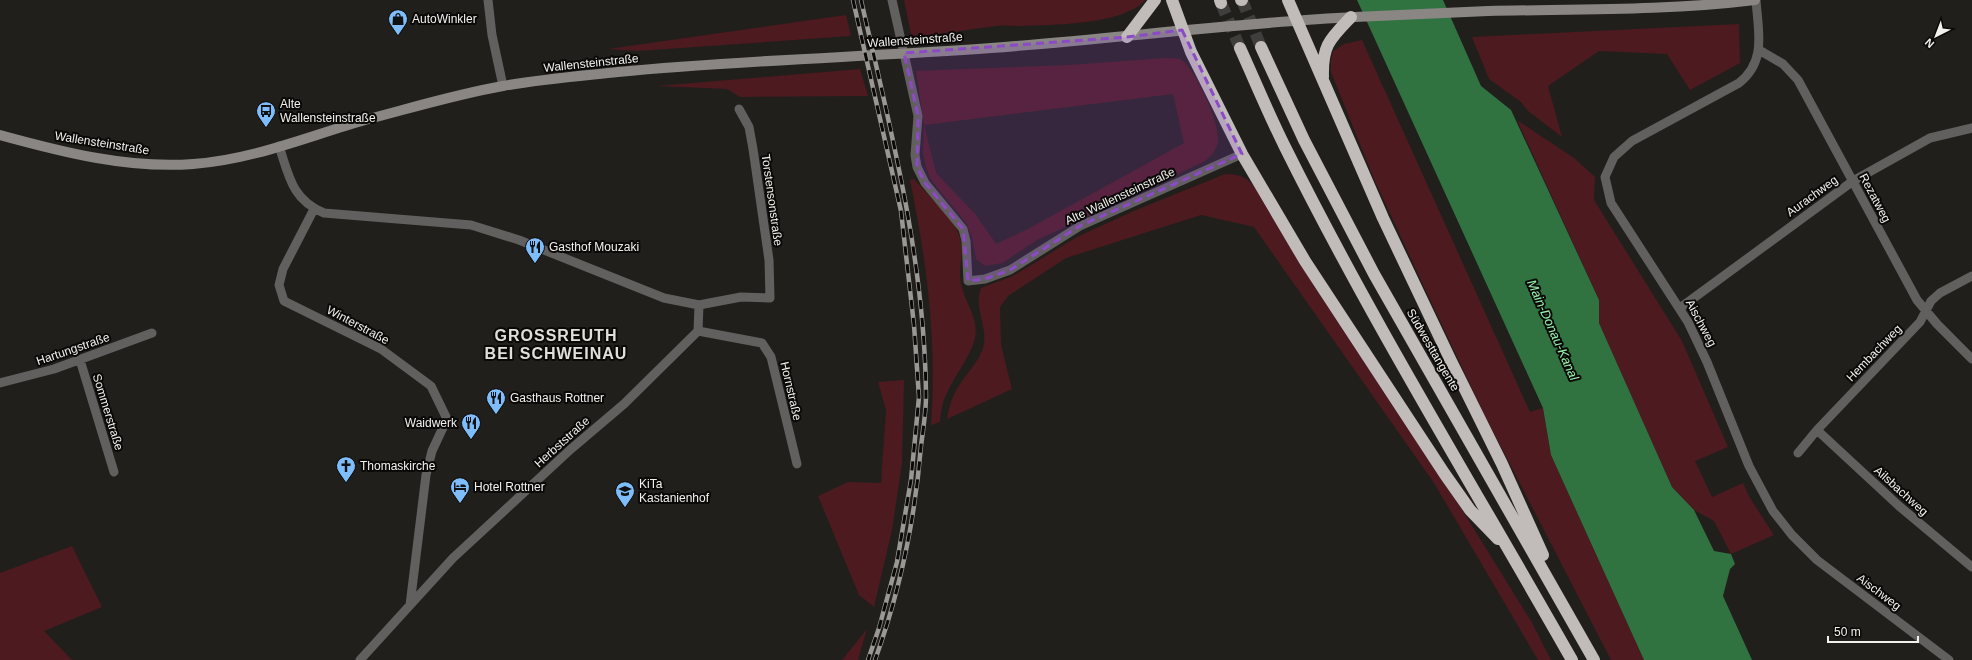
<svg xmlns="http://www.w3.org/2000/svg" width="1972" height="660" viewBox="0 0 1972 660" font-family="Helvetica,sans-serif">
  <rect width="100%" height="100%" fill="#211f1c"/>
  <path fill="#4c1a1f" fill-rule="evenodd" d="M904 0H1145C1124 25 1050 25 1019 26 1012 26 1004 25 997 26 970 29 943 34 915 37L911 34Z
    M846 15 851 36 638 51 608 49Z
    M1739 24 1740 63 1690 90 1667 54 1599 51 1548 86 1562 137 1528 111 1521 102 1489 79 1472 37Z
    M1362 40 1530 412 1543 408 1551 455 1644 660H1611L1483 412 1426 291 1374 179 1331 72V60L1333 51 1344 44Z
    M1165 58C1169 58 1176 58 1180 59 1195 67 1220 124 1218 141 1216 151 1212 155 1205 161L1037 240 1002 263 985 266 976 259 972 237 967 224 939 190 930 178 926 167 923 153 924 125 916 71 1070 65ZM1173 94 1184 143 1030 228 996 244 976 215 936 173 924 125Z
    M860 69 868 96 740 97 727 89 657 86Z
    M1517 120 1574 158 1595 177 1594 200 1682 341 1728 447 1695 461 1712 497 1743 483 1750 498 1774 535 1731 554 1714 521 1694 510 1672 487 1599 323V300Z
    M1225 174C1240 174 1246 177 1256 188L1451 492 1531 621 1551 660H1538L1434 483 1254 227 1201 215 1066 258 1008 296 1000 307 1001 345 1012 389 947 419C949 407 952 397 958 387 966 374 978 363 983 348 989 327 973 308 981 288L1013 276 1077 237 1136 210Z
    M914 179C926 193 950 215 957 230 967 252 957 264 961 284 965 304 981 320 974 342 968 360 955 375 947 393 942 402 941 412 940 422L931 425C937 340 927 263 910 180Z
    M904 380 902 463 892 530 874 607 859 595 818 496 848 482 881 483 886 410 878 382Z
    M72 546 102 607 44 631 72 660H0V573Z
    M867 629 858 660H842Z"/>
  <path fill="#307240" d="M1357 0H1443L1481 86 1511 110 1599 300V323L1672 487 1694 510 1714 551 1731 554 1735 564 1730 569 1723 596 1752 660H1644L1551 455 1543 408Z"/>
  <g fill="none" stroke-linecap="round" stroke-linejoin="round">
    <path stroke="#403e3c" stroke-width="12" stroke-dasharray="12 6" stroke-linecap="butt" d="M1242 0 1261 47
      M1221 3 1240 48"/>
    <path stroke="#62605f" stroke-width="9" d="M488 0 492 35 503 86
      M892 0 918 116 915 155 917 167 925 183 963 229 966 241 968 281 985 279 1010 270 1080 226 1242 154
      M1756 0C1758 31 1767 61 1739 83L1632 141 1614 157 1605 177 1611 203 1688 322 1707 362 1749 466 1773 511 1792 535 1817 560 1949 660
      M1759 50 1783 64 1798 80 1917 300 1937 324 1972 359
      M279 146C289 176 292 200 324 213L471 225 519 240 664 298 699 305 741 297 770 298 769 260 753 149 749 127 739 109
      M314 209 283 269 279 285 284 301 381 349 431 386 447 419 432 451 426 475 410 605
      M1680 308 1853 181 1930 138 1972 128
      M698 331 762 343 771 357 797 464
      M698 331 699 305
      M80 360 114 472
      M0 383 54 369 152 333
      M1817 430 1899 506 1972 567
      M1798 453 1817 430 1920 322 1931 301 1940 293 1972 276
      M360 660 453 558 571 449 624 404 698 331"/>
    <path stroke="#898684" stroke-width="10" d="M0 135C62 152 128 169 193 164 252 160 309 136 365 120 411 108 457 94 503 86 541 79 580 76 618 72 742 60 867 57 991 48 1113 39 1233 23 1355 17 1399 15 1444 13 1488 11 1577 9 1666 11 1755 0"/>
    <path stroke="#c1bcba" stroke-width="12" d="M1172 0 1191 52 1242 154 1305 261 1444 473 1470 510 1498 539
      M1220 0 1221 3
      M1241 0H1242
      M1288 0 1383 218 1451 361 1502 464 1543 555
      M1127 37 1155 0
      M1261 47 1304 140 1374 274 1594 660
      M1240 48C1255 81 1269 115 1285 147 1372 322 1475 489 1572 660
      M1323 77C1322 45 1330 39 1351 17"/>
    <defs>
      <path id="rail" d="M853 0 901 211 914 325 919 397 911 480 897 562 879 628 868 660
        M861 0C891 131 925 261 926 396 926 412 923 430 921 446 915 519 900 591 875 660"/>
    </defs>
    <use href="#rail" stroke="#9a9895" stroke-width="4.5"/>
    <use href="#rail" stroke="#0a0908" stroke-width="3" stroke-dasharray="9" stroke-linecap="butt"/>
  </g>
  <path fill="#8d4ac6" fill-opacity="0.2" stroke="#8d4ac6" stroke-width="3" stroke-dasharray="8 5" stroke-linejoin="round" d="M1182 30 1242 154 1080 226 1010 270 985 279 968 281 963 229 925 183 917 167 918 116 904 53 1127 37Z"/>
  <defs>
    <symbol id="shop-pin" viewBox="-11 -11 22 30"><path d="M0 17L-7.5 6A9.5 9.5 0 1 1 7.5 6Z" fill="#7fbdfa" stroke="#0a0908"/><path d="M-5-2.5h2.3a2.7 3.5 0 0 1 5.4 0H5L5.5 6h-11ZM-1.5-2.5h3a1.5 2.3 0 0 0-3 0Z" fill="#111"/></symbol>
    <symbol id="bus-pin" viewBox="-11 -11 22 30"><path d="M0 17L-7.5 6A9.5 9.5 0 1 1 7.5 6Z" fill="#7fbdfa" stroke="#0a0908"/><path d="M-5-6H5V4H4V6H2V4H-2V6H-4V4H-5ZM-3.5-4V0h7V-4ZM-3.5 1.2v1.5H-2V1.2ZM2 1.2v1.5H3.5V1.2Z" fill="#111"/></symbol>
    <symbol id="restaurant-pin" viewBox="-11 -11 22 30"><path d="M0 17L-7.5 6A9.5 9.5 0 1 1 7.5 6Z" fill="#7fbdfa" stroke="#0a0908"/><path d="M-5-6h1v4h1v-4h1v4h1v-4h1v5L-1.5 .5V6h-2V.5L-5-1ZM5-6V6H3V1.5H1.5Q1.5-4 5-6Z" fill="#111"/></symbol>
    <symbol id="church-pin" viewBox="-11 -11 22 30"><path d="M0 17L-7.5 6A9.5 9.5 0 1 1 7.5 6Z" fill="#7fbdfa" stroke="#0a0908"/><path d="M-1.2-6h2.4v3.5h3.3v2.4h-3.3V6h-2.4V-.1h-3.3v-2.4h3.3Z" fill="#111"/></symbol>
    <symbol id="hotel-pin" viewBox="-11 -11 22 30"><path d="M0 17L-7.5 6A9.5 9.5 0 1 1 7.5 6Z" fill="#7fbdfa" stroke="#0a0908"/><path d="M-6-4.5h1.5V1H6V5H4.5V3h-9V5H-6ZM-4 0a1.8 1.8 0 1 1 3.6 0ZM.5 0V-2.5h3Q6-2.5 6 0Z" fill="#111"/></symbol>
    <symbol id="school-pin" viewBox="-11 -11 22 30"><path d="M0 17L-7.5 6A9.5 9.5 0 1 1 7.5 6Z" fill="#7fbdfa" stroke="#0a0908"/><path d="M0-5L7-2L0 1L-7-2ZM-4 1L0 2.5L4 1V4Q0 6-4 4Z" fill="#111"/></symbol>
  </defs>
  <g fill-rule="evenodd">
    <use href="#shop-pin" x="387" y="8" width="22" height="30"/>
    <use href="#bus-pin" x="255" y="100" width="22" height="30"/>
    <use href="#restaurant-pin" x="524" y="236" width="22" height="30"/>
    <use href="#restaurant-pin" x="485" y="387" width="22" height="30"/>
    <use href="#restaurant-pin" x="460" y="412" width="22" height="30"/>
    <use href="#church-pin" x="335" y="455" width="22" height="30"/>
    <use href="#hotel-pin" x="449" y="476" width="22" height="30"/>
    <use href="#school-pin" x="614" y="480" width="22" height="30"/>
  </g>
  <g text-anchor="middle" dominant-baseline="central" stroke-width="4" stroke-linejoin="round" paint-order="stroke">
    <g font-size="12" fill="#f2f1ee" stroke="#0a0908" text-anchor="start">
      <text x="412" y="19">AutoWinkler</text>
      <text x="280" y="104">Alte<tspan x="280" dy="14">Wallensteinstraße</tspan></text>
      <text x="549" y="247">Gasthof Mouzaki</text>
      <text x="510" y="398">Gasthaus Rottner</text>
      <text x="457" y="423" text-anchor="end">Waidwerk</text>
      <text x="360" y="466">Thomaskirche</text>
      <text x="639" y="484">KiTa<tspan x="639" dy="14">Kastanienhof</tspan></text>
      <text x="474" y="487">Hotel Rottner</text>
    </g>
    <g font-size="12" fill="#f2f1ee" stroke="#0a0908">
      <text transform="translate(915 40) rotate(-4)">Wallensteinstraße</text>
      <text transform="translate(591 63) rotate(-6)">Wallensteinstraße</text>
      <text transform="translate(102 143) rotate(9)">Wallensteinstraße</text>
      <text transform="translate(1120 196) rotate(-25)">Alte Wallensteinstraße</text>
      <text transform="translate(1812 196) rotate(-36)">Aurachweg</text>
      <text transform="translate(1875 198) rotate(62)">Rezatweg</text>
      <text transform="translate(772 200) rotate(82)">Torstensonstraße</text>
      <text transform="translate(1701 323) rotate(62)">Aischweg</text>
      <text transform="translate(358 325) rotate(28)">Winterstraße</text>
      <text transform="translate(73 349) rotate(-19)">Hartungstraße</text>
      <text transform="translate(1433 350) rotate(60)">Südwesttangente</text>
      <text transform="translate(1874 353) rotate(-46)">Hembachweg</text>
      <text transform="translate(791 391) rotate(77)">Hornstraße</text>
      <text transform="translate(108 412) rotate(73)">Sommerstraße</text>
      <text transform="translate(562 442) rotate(-42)">Herbststraße</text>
      <text transform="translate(1901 491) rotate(42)">Ailsbachweg</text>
      <text transform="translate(1879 592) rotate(37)">Aischweg</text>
    </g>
    <g font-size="13" font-style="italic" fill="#97f2a9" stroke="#0a0908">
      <text transform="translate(1553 330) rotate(66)">Main-Donau-Kanal</text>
    </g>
    <g font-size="16" font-weight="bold" letter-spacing="1" fill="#e1dfda" stroke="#0a0908">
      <text x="556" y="335">GROSSREUTH<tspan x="556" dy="18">BEI SCHWEINAU</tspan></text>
    </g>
  </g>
  <g transform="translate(1936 36) rotate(222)" stroke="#0a0908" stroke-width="3" paint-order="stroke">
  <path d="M0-3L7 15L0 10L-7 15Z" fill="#f2f1ee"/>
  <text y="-6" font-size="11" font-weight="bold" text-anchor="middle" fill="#f2f1ee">N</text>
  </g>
  <path d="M1828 636v6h90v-6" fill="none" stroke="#f2f1ee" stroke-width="2"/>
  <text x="1834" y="636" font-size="12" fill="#f2f1ee" stroke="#0a0908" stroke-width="3" paint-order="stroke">50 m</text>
</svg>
